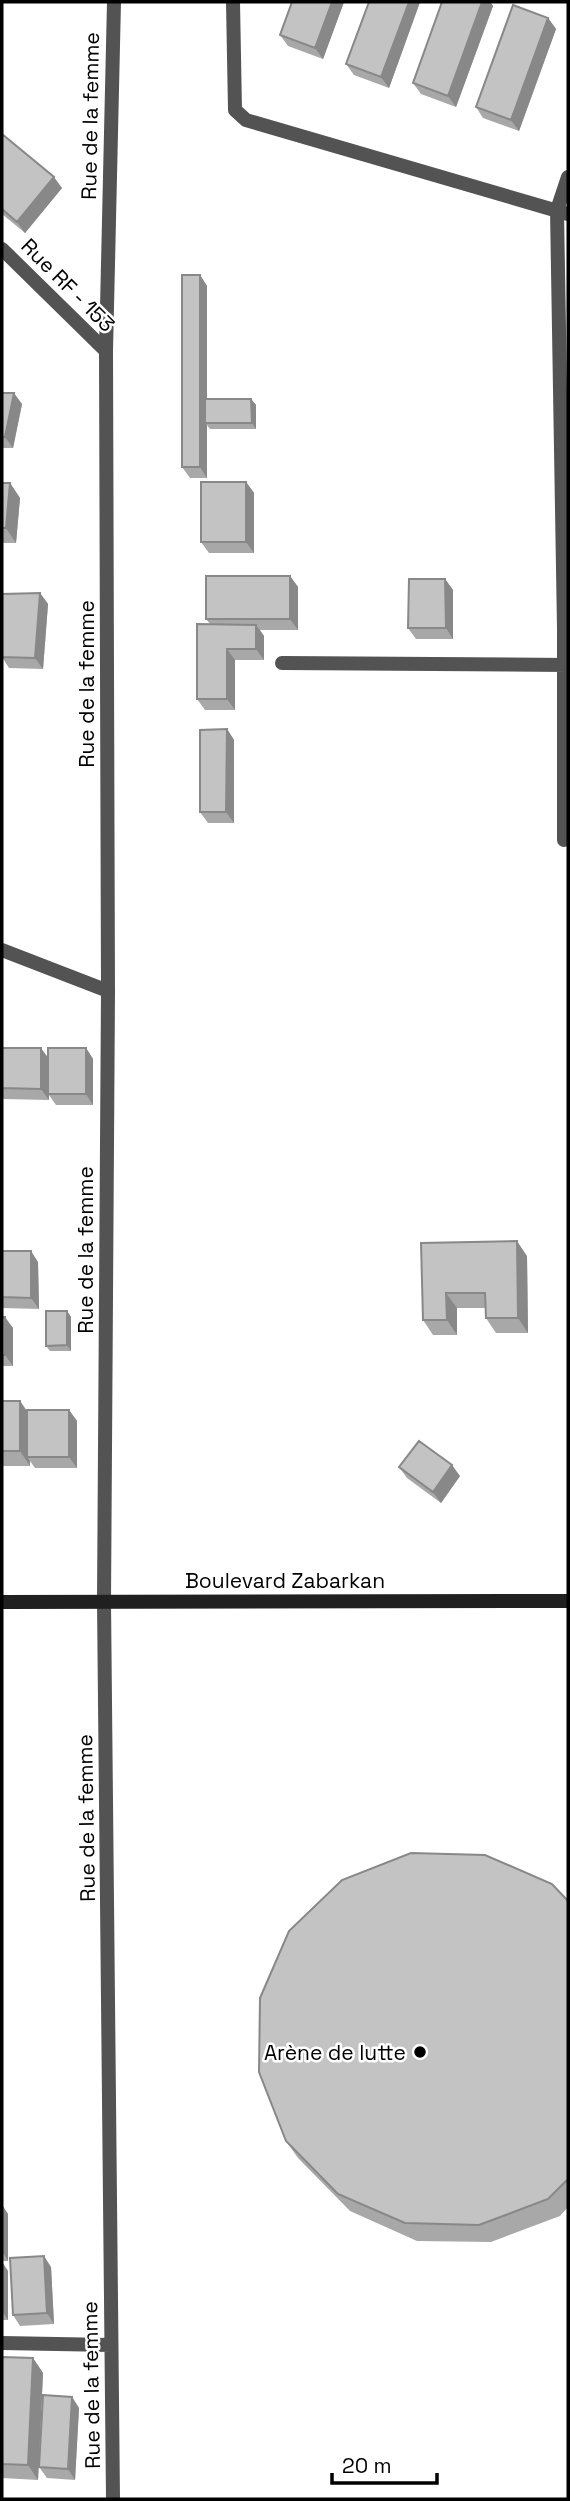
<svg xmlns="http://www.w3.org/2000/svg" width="570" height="2501" viewBox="0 0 570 2501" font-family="'Space Grotesk',sans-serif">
  <rect width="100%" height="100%" fill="#fff"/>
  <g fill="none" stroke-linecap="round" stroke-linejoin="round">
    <path stroke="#535353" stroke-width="14" d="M233 2 235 110 246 120 568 214
      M282 663 568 665
      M564 840V628L557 210 568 177"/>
    <path stroke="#535353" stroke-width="14" d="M2 249 106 351
      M2 950 108 991
      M2 2343 111 2345
      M113 2499 104 1602 108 991 106 351 114 2"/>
    <path stroke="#202020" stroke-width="14" d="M2 1602 568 1601"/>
  </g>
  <path fill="#a8a8a8" d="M292 2H344L323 59 288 46 280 35Z
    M369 2H420L389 88 354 75 346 64Z
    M442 2H490L493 6 456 107 421 94 413 83Z
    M548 18 556 29 519 131 483 118 476 107Z
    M2 134 62 188 25 233 2 214Z
    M200 275 207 286V399H251L256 405V429H210L207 425V478H190L182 467Z
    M2 393 22 404 13 448H2Z
    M246 482 254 493V553H209L201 542Z
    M2 483H10L20 498 16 543H2Z
    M290 576 298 587V630H260L264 636V660H235V710H205L197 699 210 624 206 619Z
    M445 579 453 590V639H416L408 628Z
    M40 593 48 604 43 669 9 668 2 657Z
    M227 729 234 740V823H208L200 812Z
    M2 1048 48 1058 86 1048 93 1059V1105H56L49 1095V1100L2 1099Z
    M421 1243 527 1256 528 1333H496L486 1318 485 1308H457V1335H433L423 1320Z
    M2 1251 38 1262 39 1309 2 1308Z
    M67 1311 71 1317V1351H50L46 1346Z
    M2 1317 13 1328V1366H2Z
    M2 1401H20L27 1411 69 1410 77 1421V1468H35L30 1461V1466H2Z
    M399 1467 460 1476 441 1503 407 1478Z
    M568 1901V2207L560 2216 491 2242 417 2241 350 2211 298 2158 286 2141Z
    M2 2205 8 2214V2261H2Z
    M2 2262 8 2271V2320H2Z
    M51 2267 54 2324 20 2326 13 2315Z
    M2 2357 33 2358 43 2373 38 2480 2 2478Z
    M72 2397 79 2408 75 2480 47 2478 39 2467Z"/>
  <path fill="#888" d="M332 2H344L323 59 315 48Z
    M409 2H420L389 88 381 77Z
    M482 2H490L493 6 456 107 448 96Z
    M548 18 556 29 519 131 511 120Z
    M54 177 62 188 25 233 17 222Z
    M200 275 207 286V423H205L207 425V478L200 467Z
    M14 393 22 404 13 448 5 437Z
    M251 399 256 405V429L252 423Z
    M246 482 254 493V553L246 542Z
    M10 483 20 498 16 543 6 528Z
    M290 576 298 587V630L290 619Z
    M445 579 453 590V639L446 628Z
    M40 593 48 604 43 669 35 658Z
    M256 625 264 636V660L256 649Z
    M227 649 235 660V710L227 699Z
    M227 729 234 740V823L226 812Z
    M41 1048 49 1059V1100L41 1089Z
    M86 1048 93 1059V1105L86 1094Z
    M517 1241 527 1256 528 1333 518 1318Z
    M31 1251 38 1262 39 1309 31 1298Z
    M446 1293 457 1308V1335L447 1320Z
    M67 1311 71 1317V1351L67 1345Z
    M5 1317 13 1328V1366L5 1355Z
    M20 1401 30 1416 27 1457 30 1461V1466L20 1451Z
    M69 1410 77 1421V1468L69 1457Z
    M452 1465 460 1476 441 1503 433 1492Z
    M2 2205 8 2214V2261L2 2251Z
    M44 2256 51 2267 54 2324 47 2313Z
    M2 2262 8 2271V2320L2 2311Z
    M33 2358 43 2373 38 2480 28 2465Z
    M72 2397 79 2408 75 2480 68 2469Z"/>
  <path fill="#c3c3c3" stroke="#888" stroke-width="2" d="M292 2H332L315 48 280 35Z
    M369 2H409L381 77 346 64Z
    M442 2H482L448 96 413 83Z
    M513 5 548 18 511 120 476 107Z
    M2 134 54 177 17 222 2 209Z
    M182 275H200V467H182Z
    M2 393H14L5 437H2Z
    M205 399H251L252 423H205Z
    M201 482H246V542H201Z
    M2 483H10L6 528H2Z
    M206 576H290V619H206Z
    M409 579H445L446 628H408Z
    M40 593 35 658 2 657V594Z
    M197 624 256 625V649H227V699H197Z
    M227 729 226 812H200V730Z
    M2 1048H41V1089L2 1088Z
    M48 1048H86V1094H48Z
    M517 1241 518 1318H486L485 1293H446L447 1320H423L421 1243Z
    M2 1251H31V1298L2 1297Z
    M46 1311H67V1345L46 1346Z
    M2 1317H5V1355H2Z
    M2 1401H20V1451H2Z
    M27 1410H69V1457H27Z
    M419 1441 452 1465 433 1492 399 1467Z
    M411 1853 485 1855 552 1884 568 1901V2179L548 2199 479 2225 405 2223 338 2194 286 2141 259 2072 260 1998 289 1931 342 1880Z
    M44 2256 47 2313 13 2315 10 2258Z
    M2 2357 33 2358 28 2465 2 2464Z
    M43 2395 72 2397 68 2469 39 2467Z"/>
  <circle fill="#000" stroke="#fff" stroke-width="2.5" cx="420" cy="2052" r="7"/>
  <g text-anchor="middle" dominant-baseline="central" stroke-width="5" stroke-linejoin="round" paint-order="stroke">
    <g font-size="21" fill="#000" stroke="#fff">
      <text transform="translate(90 116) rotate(-89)">Rue de la femme</text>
      <text transform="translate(68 285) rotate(45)">Rue RF - 153</text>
      <text transform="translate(86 684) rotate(-90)">Rue de la femme</text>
      <text transform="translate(85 1250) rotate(-90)">Rue de la femme</text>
      <text x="285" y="1580">Boulevard Zabarkan</text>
      <text transform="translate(86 1818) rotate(-91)">Rue de la femme</text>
      <text transform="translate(91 2385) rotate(-91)">Rue de la femme</text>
    </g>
    <g font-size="21" fill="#000" stroke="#fff" text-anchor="end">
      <text x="406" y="2052">Arène de lutte</text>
    </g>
  </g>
  <rect width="570" height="2501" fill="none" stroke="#000000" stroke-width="7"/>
  <path d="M332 2473v10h105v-10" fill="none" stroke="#000000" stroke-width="3.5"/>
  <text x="342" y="2473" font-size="21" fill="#000000" stroke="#ffffff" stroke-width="5" paint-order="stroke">20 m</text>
</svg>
